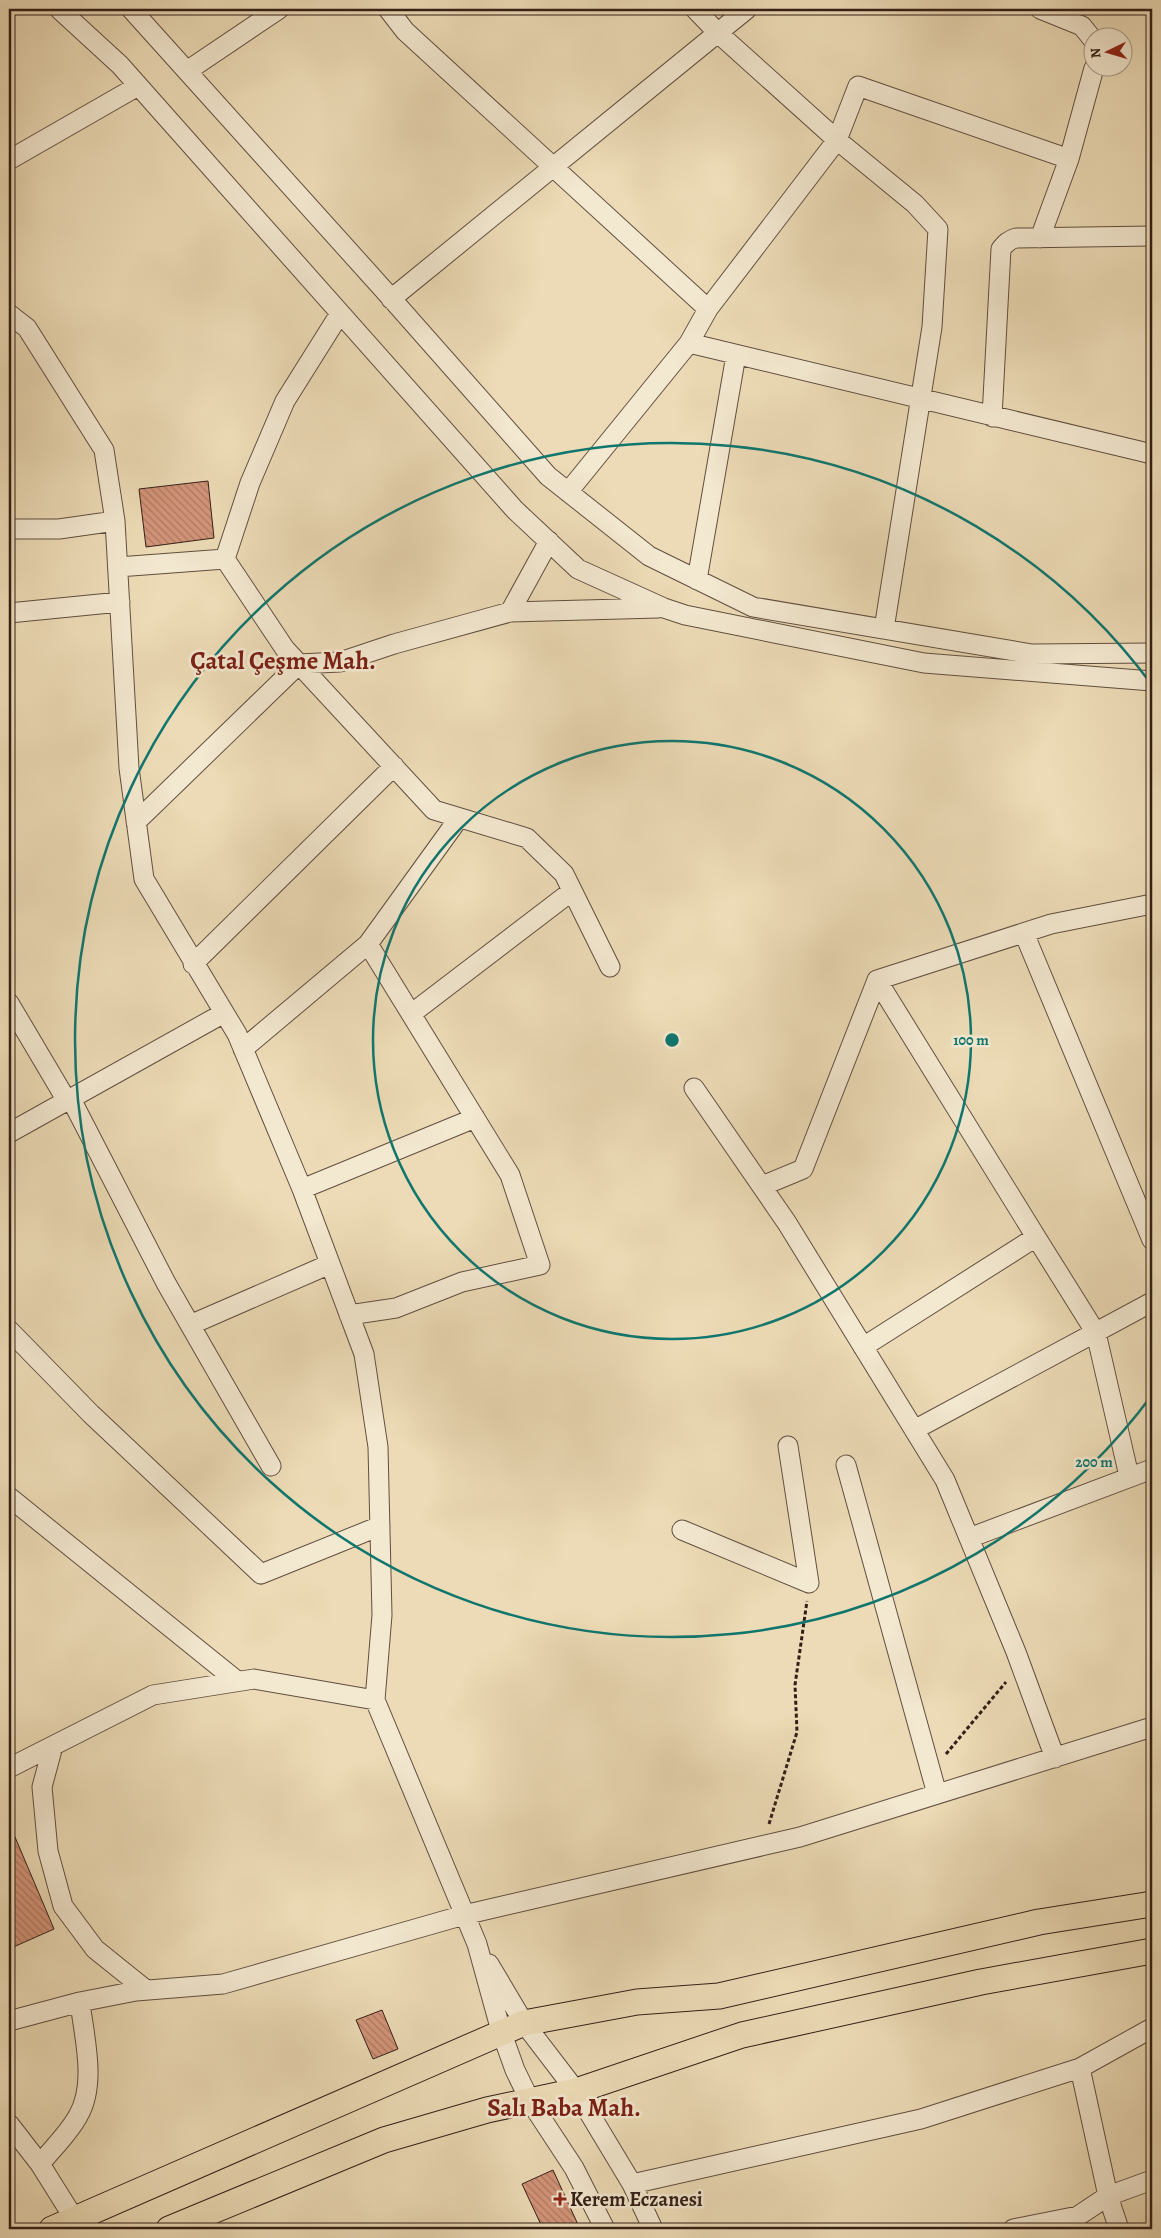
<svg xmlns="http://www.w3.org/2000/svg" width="1161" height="2238" viewBox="0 0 1161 2238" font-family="Alegreya,serif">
  <defs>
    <pattern id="building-back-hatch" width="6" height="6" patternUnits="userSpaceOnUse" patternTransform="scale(1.25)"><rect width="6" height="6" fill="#d4957a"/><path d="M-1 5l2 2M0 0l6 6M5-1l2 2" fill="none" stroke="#ad7963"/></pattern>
  </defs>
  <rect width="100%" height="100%" fill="#ecdbb6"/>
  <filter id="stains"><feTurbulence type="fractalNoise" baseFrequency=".004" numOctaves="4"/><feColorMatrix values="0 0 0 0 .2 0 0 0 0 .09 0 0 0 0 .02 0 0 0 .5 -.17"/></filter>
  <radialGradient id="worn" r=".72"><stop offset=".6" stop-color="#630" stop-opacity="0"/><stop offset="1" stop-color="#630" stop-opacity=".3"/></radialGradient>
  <path fill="url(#building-back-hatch)" stroke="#331f18" d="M208 481 214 538 146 547 139 489Z
    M15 1837 54 1929 9 1949V1839Z
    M382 2010 398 2049 373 2059 356 2020Z
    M553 2170 580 2229H543L522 2184Z"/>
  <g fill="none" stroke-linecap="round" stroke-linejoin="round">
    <defs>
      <path id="minor" d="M59 9 120 65 515 510 578 569 664 608 685 615 924 663 1152 681
        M131 9 383 289 548 476 649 556 753 607 1032 654 1152 653
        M388 9 405 31 708 309 689 343
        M695 9 718 33 837 140 915 204 938 229 932 327 884 629
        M1040 9 1082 26 1094 41
        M187 71 279 9
        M9 160 138 86
        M1040 238 1069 159 1094 68
        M391 299 747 9
        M708 309 837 140 858 86 1069 159
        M9 314 27 328 104 450 115 521 129 768 144 879 237 1034 302 1189 364 1354 378 1447 382 1615 375 1700 477 1944 501 2031 515 2070 530 2101 574 2168 605 2229
        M992 417 1001 249C1006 243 1009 240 1016 238L1152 236
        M568 492 689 343 1152 454
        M9 529H59L115 521
        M225 559 250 483 285 401 339 315
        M118 567 225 559 285 649 434 810 527 838 564 874 610 967
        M697 580 736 355
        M510 612 549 541
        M9 613 120 602
        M136 822 299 664 340 662 394 644 510 612 658 608
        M1024 933 1152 1240
        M193 964 394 766
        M877 980 1036 1237
        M9 1003 67 1101
        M411 1014 572 891
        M243 1049 368 944 459 818
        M694 1088 787 1223 945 1480 1016 1652 1055 1758
        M71 1099 166 1283 271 1466
        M9 1133 224 1013
        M762 1186 803 1169 877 980 1051 924 1152 904
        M302 1189 475 1118
        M349 1315 396 1308 462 1282 540 1265 510 1175 368 944
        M190 1325 330 1264
        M9 1330 91 1414 261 1574 380 1526
        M863 1347 1036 1237 1096 1333 1129 1476
        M914 1430 1152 1302
        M846 1465 937 1794
        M9 1497 237 1681
        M682 1530 809 1583 788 1446
        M969 1538 1152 1469
        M53 1746 42 1787 48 1851 63 1906 95 1949 146 1990
        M9 1768 153 1695 254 1679 375 1700
        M489 1964 524 2023 576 2091 632 2184 653 2229
        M9 2021 80 2002 136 1991 223 1984 464 1915 800 1837 1152 1727
        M1080 2068 1108 2196 1119 2229
        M9 2124 40 2164 75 2220
        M40 2164C52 2149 69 2133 78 2116 97 2084 84 2037 80 2002
        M632 2184 921 2119 1080 2068 1152 2028
        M1013 2229 1078 2216 1108 2196 1152 2180"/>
      <path id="major" d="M52 2229 524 2023 637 2002 719 1996 1039 1922 1152 1904
        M169 2229 384 2140 487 2110 576 2091 742 2035 981 1982 1152 1951"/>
    </defs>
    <use href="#minor" stroke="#614e40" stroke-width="21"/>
    <use href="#major" stroke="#331f18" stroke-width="27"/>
    <path stroke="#331f18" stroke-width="3" stroke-dasharray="4 2.5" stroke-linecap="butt" d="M946 1754 1006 1682
      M769 1824 797 1732 795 1685 807 1601"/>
    <use href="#minor" stroke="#f3e8d0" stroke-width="19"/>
    <use href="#major" stroke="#ecdbb6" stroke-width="25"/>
  </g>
  <g fill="none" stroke="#0f766e" stroke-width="2.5">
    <circle cx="672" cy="1040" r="299"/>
    <path d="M1152 1395A597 597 0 1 1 1152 685"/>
  </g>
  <path fill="#8f2418" stroke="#f3e8d0" stroke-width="2" d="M557.5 2191.5h5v5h5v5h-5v5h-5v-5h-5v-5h5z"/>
  <g text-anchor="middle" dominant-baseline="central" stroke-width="5" stroke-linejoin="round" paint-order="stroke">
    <g font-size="20" font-weight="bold" fill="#331f18" stroke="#f3e8d0" text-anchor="start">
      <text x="570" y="2199">Kerem Eczanesi</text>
    </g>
    <g font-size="25" font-weight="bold" fill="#7a1f14" stroke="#f3e8d0">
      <text x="283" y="661">Çatal Çeşme Mah.</text>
      <text x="564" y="2108">Salı Baba Mah.</text>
    </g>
  </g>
  <circle cx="672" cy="1040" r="8" fill="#0f766e" stroke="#f3e8d0" stroke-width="2.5"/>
  <g font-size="15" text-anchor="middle" font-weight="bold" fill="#0f766e" stroke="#f3e8d0" stroke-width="5" stroke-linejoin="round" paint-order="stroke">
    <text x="971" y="1045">100 m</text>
    <text x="1094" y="1467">200 m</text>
  </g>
  <rect width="1161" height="2238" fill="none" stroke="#ecdbb6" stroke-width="30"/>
  <rect x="10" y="10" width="1141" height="2218" fill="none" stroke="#331f18" stroke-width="2.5"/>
  <rect x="15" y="15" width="1131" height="2208" fill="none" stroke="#331f18"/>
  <g transform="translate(1108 52) rotate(265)"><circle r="24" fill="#f3e8d0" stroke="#a69886"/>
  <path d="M0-4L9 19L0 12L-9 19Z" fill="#8f2418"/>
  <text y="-8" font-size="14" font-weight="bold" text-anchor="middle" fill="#331f18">N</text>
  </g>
  <rect width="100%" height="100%" filter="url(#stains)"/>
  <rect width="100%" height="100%" fill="url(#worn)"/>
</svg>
